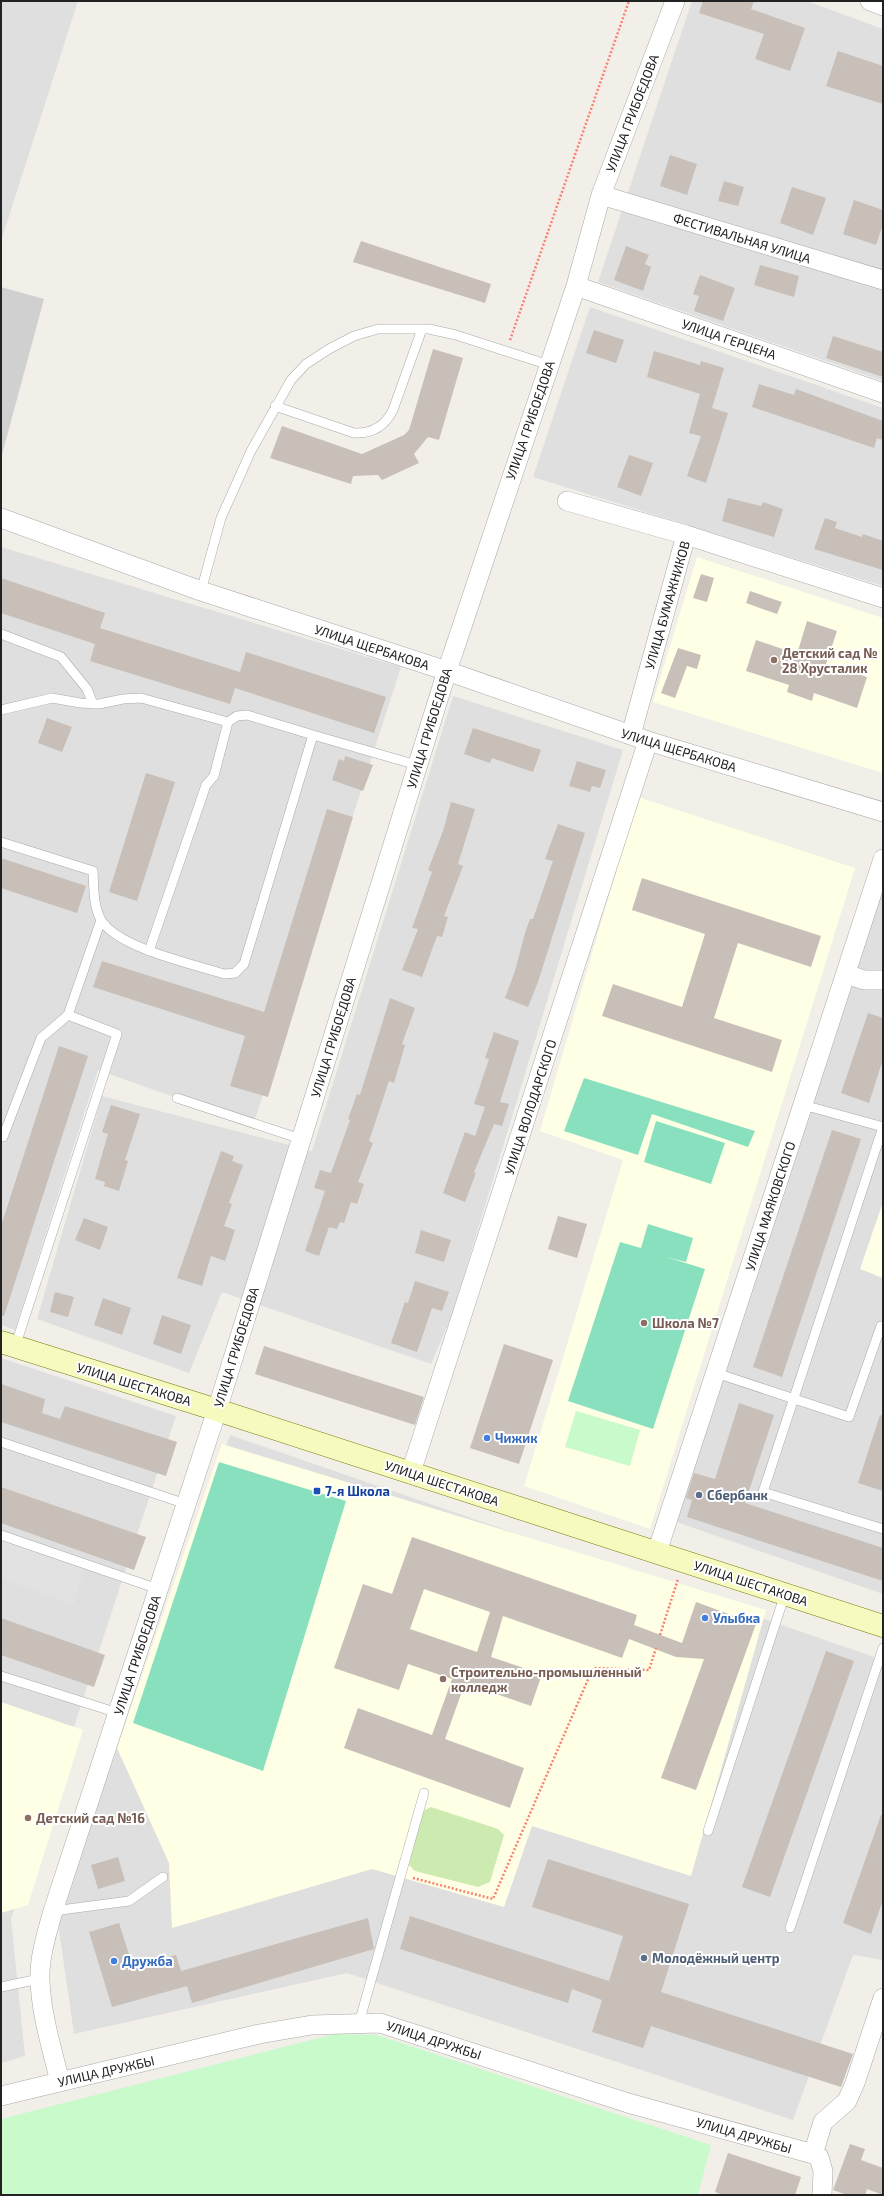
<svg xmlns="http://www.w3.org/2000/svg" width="884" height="2196" viewBox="0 0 884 2196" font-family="'Exo 2',sans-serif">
  <rect width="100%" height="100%" fill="#f2efe9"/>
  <path fill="#e0dfdf" d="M1 1H78L1 241Z
    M692 1H807L883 29V381L598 282Z
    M590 307 883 408V586L533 477Z
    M1 547 401 667 253 1125 98 1070 15 1330 1 1325Z
    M453 696 623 750 452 1315 431 1364 222 1292 189 1373 37 1319 102 1096 312 1151Z
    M883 884V1594L665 1518Z
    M1 1358 176 1416 11 1919 25 2056 1 2063Z
    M230 1435 883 1660V1960L853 1955 793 2120 347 1973 74 2034 57 1916Z"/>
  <path fill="#ffffe5" d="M697 557 883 618V773L653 702Z
    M638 797 855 868 650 1529 524 1486 623 1160 540 1131Z
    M883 1202V1278L860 1269Z
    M222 1444 766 1610 691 1876 532 1826 504 1907 372 1869 172 1928 169 1863 117 1748Z
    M1 1702 83 1730 28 1905 1 1913Z"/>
  <path fill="#d0d0d0" d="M1 287 44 299 1 458Z"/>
  <path fill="#cdebb0" d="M431 1807 498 1829 504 1835 490 1882 478 1887 415 1871 409 1865 423 1811Z"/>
  <path fill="#c8facc" d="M576 1411 640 1430 630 1466 565 1447Z
    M335 2034 377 2035 711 2145 698 2195H1V2119Z"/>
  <path fill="#88e0be" d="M584 1078 755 1131 748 1147 652 1114 638 1155 564 1131Z
    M656 1121 725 1143 711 1184 644 1162Z
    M648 1224 693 1238 686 1262 666 1257 705 1269 653 1429 568 1401 620 1242 641 1248Z
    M219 1462 346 1501 263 1771 133 1723Z"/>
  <path fill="#e2e2e2" d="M1 1539 85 1567 74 1605 1 1578Z"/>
  <path fill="#c7bfb8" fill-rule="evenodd" d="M703 1H754L751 9 805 28 790 71 755 59 764 34 699 13Z
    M838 51 883 66V104L826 86Z
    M670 155 697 164 687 195 660 186Z
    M724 181 744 187 738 206 718 201Z
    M792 187 826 198 813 235 780 223Z
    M854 200 883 210V224L876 245 843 234Z
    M361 241 491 284 485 303 353 262Z
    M626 246 649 255 645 264 651 267 643 291 614 280Z
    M760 265 799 276 794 297 754 285Z
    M700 275 735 288 723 321 694 311 699 296 693 294Z
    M594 330 624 340 616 363 586 353Z
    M833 336 883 352V377L826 358Z
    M433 349 463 358 439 440 428 437 414 454 419 463 382 480 378 475 353 476 351 484 270 458 282 426 362 454 404 435 409 430Z
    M654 351 700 365 701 361 724 368 712 408 728 413 706 483 687 476 701 436 689 433 700 394 647 377Z
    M759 384 794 395 796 389 883 421V440L877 438 874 448 752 407Z
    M629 455 653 463 641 496 617 487Z
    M728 498 761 506 763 502 783 509 774 537 722 521Z
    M825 518 837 522 835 528 862 537 863 534 883 541V570L814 549Z
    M701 574 714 578 707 602 693 598Z
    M1 578 105 613 100 628 240 672 246 652 386 697 374 733 235 688 230 704 90 661 95 644 1 613Z
    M750 591 782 602 777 614 746 603Z
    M807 621 837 631 826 664 867 677 857 708 814 693 812 701 787 692 789 685 746 671 756 640 797 654Z
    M678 648 701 655 697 669 687 666 675 698 661 693Z
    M47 718 72 727 62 752 38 743Z
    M473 728 541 750 533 772 492 758 490 763 464 754Z
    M345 756 373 765 363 791 332 780 339 759 344 761Z
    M577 761 606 770 600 788 592 786 590 792 569 786Z
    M146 773 175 782 137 901 109 892Z
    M451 802 475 809 458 864 463 866 444 916 448 917 442 937 437 936 422 977 402 970 418 929 412 928 432 872 428 870 443 831Z
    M327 809 353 817 268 1097 230 1086 245 1036 93 987 102 961 264 1012Z
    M558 824 585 833 538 982 528 1007 505 998 515 971 525 933 530 919H533L553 861 545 859Z
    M1 858 86 886 77 913 1 888Z
    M642 878 821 936 811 967 738 943 714 1018 782 1040 772 1072 602 1016 613 984 682 1007 705 934 632 910Z
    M390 998 415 1008 402 1044 405 1045 394 1083 389 1081 369 1141 373 1143 358 1182 364 1184 357 1204 351 1202 344 1223 340 1222 337 1229 329 1227 319 1256 305 1251 325 1191 314 1188 320 1170 331 1173 350 1120 348 1119 357 1094 360 1095Z
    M868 1013 883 1018V1059L869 1103 841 1093Z
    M494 1032 519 1041 500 1102 509 1104 502 1126 494 1124 474 1172 476 1173 465 1202 443 1193 465 1132 475 1136 485 1107 474 1104 489 1059 485 1058Z
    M59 1046 88 1056 4 1316H1V1226Z
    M111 1105 140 1114 125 1160 128 1161 119 1191 104 1186 105 1182 95 1179 108 1134 102 1132Z
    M832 1130 861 1139 782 1377 753 1367Z
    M221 1151 234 1156 232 1161 243 1165 229 1203 232 1204 224 1226 235 1230 225 1261 211 1256 202 1286 177 1278Z
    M558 1216 587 1224 577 1258 548 1249Z
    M84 1218 108 1227 100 1250 75 1240Z
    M421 1230 451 1240 444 1262 415 1253Z
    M415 1281 449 1292 442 1311 432 1308 417 1352 391 1343 405 1302 408 1303Z
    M55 1292 74 1297 68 1317 50 1312Z
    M103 1298 131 1308 122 1335 94 1325Z
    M162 1315 191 1325 181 1354 153 1344Z
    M504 1344 553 1360 519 1464 470 1448Z
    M264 1346 424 1397 415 1425 255 1374Z
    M1 1384 45 1399 42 1413 60 1419 65 1406 177 1442 166 1476 1 1422Z
    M739 1403 774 1415 745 1503 883 1548V1581L687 1517 692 1500 686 1498 694 1473 715 1479Z
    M880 1415 883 1416V1491L858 1483Z
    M1 1487 146 1537 134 1570 1 1523Z
    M412 1537 637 1615 634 1625 682 1643 696 1602 756 1624 696 1790 661 1778 704 1659 676 1657 629 1639 622 1658 503 1616 491 1657 542 1674 531 1706 465 1683 445 1739 524 1768 510 1808 344 1748 358 1708 432 1735 452 1679 408 1664 399 1690 334 1668 363 1584 392 1594ZM424 1589 490 1612 477 1652 410 1629Z
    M1 1618 105 1655 94 1687 1 1655Z
    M826 1651 854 1661 770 1897 742 1887Z
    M881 1815H883V1900L871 1934 843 1923Z
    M118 1857 125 1881 98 1889 91 1865Z
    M548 1859 689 1904 661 1992 853 2054 841 2087 651 2026 643 2048 592 2032 602 2000 572 1989 568 2003 400 1949 410 1916 609 1981 623 1936 532 1907Z
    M368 1918 374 1949 192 2003 187 1986 112 2007 89 1932 119 1923 133 1967 176 1955 181 1971Z
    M850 2144 865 2149 861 2160 883 2168V2195L867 2189 865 2195H847L833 2190Z
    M728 2153 801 2177 795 2195H723L715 2192Z"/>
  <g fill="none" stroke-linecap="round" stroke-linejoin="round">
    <defs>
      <path id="service" d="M275 406 354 433C372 434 385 426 393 410L422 329
        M201 591 221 518 251 451 291 380 306 364 329 349 354 336 378 329H429L456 335 549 365
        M1 634 61 657 87 689 93 704
        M1 710 52 698 80 703 99 704 123 699 141 698 228 722
        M1 842 93 871C94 887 93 906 101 920 118 948 193 964 224 974L235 973 244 964 313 735 417 765
        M149 951 206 785 214 776 228 722 237 716 247 715 313 735
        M177 1098 301 1139
        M803 1105 883 1127
        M883 1127 763 1492 883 1529
        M1 1136 3 1137 41 1038 68 1015
        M15 1347 117 1034 68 1015 101 920
        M716 1373 849 1417 881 1326
        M1 1442 186 1504
        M1 1535 158 1589
        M1 1676 118 1713
        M708 1831 785 1594
        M53 1911 129 1901 163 1877
        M790 1928 883 1648
        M1 1987 39 1979
        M359 2023 424 1793"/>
      <path id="minor" d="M870 1 883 6
        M601 195 883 280
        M576 286 883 393
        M567 501 686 535
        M1 518 201 591 447 671 648 741 883 812
        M631 735 686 535 883 598
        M846 974 864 980H883
        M411 1472 648 741
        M657 1552 883 859
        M60 2082C52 2049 41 2014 40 1980 39 1957 47 1933 53 1911L217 1410 447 671 576 286 601 195 675 1
        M1 2096 259 2034 312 2025 380 2023 628 2103 813 2154 819 2157 823 2171 822 2195
        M813 2154 823 2122 847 2101 855 2083 883 1998"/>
      <path id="secondary" d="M1 1342 217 1410 883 1626"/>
    </defs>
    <use href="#service" stroke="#a9a9a9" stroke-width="10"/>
    <use href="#minor" stroke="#a9a9a9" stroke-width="20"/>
    <use href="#secondary" stroke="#707d05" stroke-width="23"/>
    <path stroke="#fa8072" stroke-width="2.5" stroke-dasharray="2 2" stroke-linecap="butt" d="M510 340 629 1
      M660 1635 678 1579
      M413 1878 493 1899 593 1668 649 1670 656 1648"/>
    <use href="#service" stroke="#fff" stroke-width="9"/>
    <use href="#minor" stroke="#fff" stroke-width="19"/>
    <use href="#secondary" stroke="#f7fabf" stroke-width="22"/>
  </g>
  <g fill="#8d6e63" stroke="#fff" stroke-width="1.5">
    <circle cx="774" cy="660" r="4"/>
    <circle cx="644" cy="1323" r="4"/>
    <circle cx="443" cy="1679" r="4"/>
    <circle cx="28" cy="1818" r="4"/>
  </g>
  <g fill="#3f7fe0" stroke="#fff" stroke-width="1.5">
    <circle cx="487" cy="1438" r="4"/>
    <circle cx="705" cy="1618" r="4"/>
    <circle cx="114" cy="1961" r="4"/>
  </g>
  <rect fill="#1a4fb4" stroke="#fff" stroke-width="1.5" x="313" y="1487" width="8" height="8" rx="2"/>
  <g fill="#5c6f8a" stroke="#fff" stroke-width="1.5">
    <circle cx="699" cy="1495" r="4"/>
    <circle cx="644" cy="1958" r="4"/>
  </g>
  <g text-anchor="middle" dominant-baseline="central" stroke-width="4" stroke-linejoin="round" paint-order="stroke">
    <g font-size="13" fill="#222" stroke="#fff">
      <text transform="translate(632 113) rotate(-69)">УЛИЦА ГРИБОЕДОВА</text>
      <text transform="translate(742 238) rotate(17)">ФЕСТИВАЛЬНАЯ УЛИЦА</text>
      <text transform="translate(729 339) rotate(19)">УЛИЦА ГЕРЦЕНА</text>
      <text transform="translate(530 420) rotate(-71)">УЛИЦА ГРИБОЕДОВА</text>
      <text transform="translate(667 605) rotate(-74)">УЛИЦА БУМАЖНИКОВ</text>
      <text transform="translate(372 647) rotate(18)">УЛИЦА ЩЕРБАКОВА</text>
      <text transform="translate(429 728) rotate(-73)">УЛИЦА ГРИБОЕДОВА</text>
      <text transform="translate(679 750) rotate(17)">УЛИЦА ЩЕРБАКОВА</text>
      <text transform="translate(333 1037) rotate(-73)">УЛИЦА ГРИБОЕДОВА</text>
      <text transform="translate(530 1107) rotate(-72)">УЛИЦА ВОЛОДАРСКОГО</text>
      <text transform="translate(770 1206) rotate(-72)">УЛИЦА МАЯКОВСКОГО</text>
      <text transform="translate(236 1347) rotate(-73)">УЛИЦА ГРИБОЕДОВА</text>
      <text transform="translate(134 1384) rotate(17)">УЛИЦА ШЕСТАКОВА</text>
      <text transform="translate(442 1483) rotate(18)">УЛИЦА ШЕСТАКОВА</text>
      <text transform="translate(751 1583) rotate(18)">УЛИЦА ШЕСТАКОВА</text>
      <text transform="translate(137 1655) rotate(-72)">УЛИЦА ГРИБОЕДОВА</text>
      <text transform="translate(434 2040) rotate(18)">УЛИЦА ДРУЖБЫ</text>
      <text transform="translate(106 2071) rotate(-13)">УЛИЦА ДРУЖБЫ</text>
      <text transform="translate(744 2135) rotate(16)">УЛИЦА ДРУЖБЫ</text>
    </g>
    <g font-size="13" font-weight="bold" fill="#785e54" stroke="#fff" text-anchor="start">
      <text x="782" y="653">Детский сад №<tspan x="782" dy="15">28 Хрусталик</tspan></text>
      <text x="652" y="1323">Школа №7</text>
      <text x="451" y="1672">Строительно-промышленный<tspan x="451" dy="15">колледж</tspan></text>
      <text x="36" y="1818">Детский сад №16</text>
    </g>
    <g font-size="13" font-weight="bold" fill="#366cbe" stroke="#fff" text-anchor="start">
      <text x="495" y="1438">Чижик</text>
      <text x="713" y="1618">Улыбка</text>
      <text x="122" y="1961">Дружба</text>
    </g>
    <g font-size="13" font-weight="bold" fill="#164399" stroke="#fff" text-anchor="start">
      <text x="325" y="1491">7-я Школа</text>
    </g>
    <g font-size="13" font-weight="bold" fill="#4e5e75" stroke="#fff" text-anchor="start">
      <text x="707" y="1495">Сбербанк</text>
      <text x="652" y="1958">Молодёжный центр</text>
    </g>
  </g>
  <rect width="884" height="2196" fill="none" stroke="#222222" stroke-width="4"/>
</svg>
